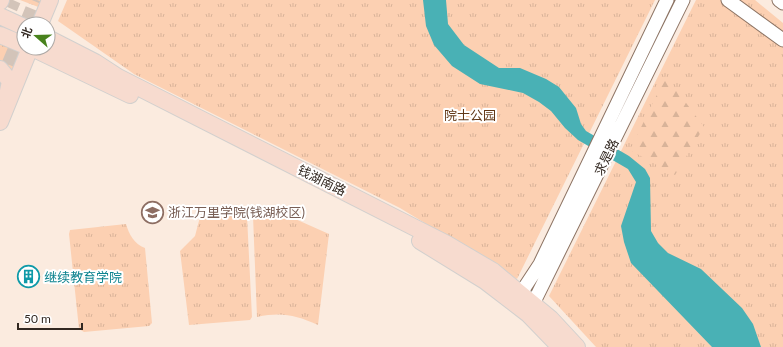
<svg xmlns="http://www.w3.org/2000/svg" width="783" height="347" viewBox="0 0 783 347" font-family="Lato,'Noto Sans SC',sans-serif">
  <defs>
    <pattern id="grass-tufts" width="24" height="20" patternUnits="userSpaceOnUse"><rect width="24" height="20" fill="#fcd0b2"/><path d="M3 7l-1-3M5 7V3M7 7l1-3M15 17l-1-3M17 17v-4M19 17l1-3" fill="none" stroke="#d8b399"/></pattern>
    <pattern id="forest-firs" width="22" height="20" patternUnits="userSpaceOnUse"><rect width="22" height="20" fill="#fcd0b2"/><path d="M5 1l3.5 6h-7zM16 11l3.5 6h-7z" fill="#d8b399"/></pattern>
  </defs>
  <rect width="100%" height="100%" fill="#fbebdf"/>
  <path fill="url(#grass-tufts)" d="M20 0H44L41 8Z
    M67 0H655L517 279 400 208 134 74 58 21Z
    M696 0H755L783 23V347H596L549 296Z
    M0 43 23 51 12 77 0 65Z
    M275 210 329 234 318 325C295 315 282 312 257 317L253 216Z
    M245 213 247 216 252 317 250 320 189 325 180 251 195 236 200 217Z
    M126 224C129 234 134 244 145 248L152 323 149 326 84 332 79 329 69 234 70 230Z"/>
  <path fill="url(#forest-firs)" d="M666 76 704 127 675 175 630 150Z"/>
  <path fill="#49b1b5" d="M423 0H446L448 24 464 45 499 68H520L546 79 559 87 576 108 581 124 586 131 629 156 645 169 650 178 651 231 658 243 668 253 701 269 742 308 753 324 761 347H712L631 263 624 242 621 226 636 182 628 169 578 140 565 128 551 111 539 102 523 93 480 84 452 66 434 45 426 26Z"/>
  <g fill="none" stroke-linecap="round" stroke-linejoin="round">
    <path stroke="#d3c4b9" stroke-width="16" stroke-dasharray="16 8" stroke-linecap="butt" d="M27 24 37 0
      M0 30 13 0
      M0 87 24 30"/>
    <defs>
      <path id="minor" d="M728 0 783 40
        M779 0 783 3
        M515 302 540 264 667 0
        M529 312 683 0"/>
      <path id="major" d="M0 2 1 0
        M0 16 24 27
        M40 24 50 0
        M0 35 24 45
        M48 38 95 62 118 77 447 244 493 271 551 319 577 347
        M32 48 130 95
        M0 69 10 81 7 96
        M0 122 30 48
        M420 241 485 281 528 314 560 347"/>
    </defs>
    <use href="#minor" stroke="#8c7363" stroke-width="15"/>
    <use href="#major" stroke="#d2d0ce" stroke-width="18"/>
    <use href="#minor" stroke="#fff" stroke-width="13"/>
    <use href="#major" stroke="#f7dbcf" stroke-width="16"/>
  </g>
  <defs>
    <symbol id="university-ring" viewBox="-11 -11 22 22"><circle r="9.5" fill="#fff" stroke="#8d6e63" stroke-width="1.5"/><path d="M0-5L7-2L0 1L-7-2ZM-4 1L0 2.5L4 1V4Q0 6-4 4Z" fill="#8d6e63"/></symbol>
    <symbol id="building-ring" viewBox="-11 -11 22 22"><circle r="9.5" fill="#fff" stroke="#0f9aa8" stroke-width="1.5"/><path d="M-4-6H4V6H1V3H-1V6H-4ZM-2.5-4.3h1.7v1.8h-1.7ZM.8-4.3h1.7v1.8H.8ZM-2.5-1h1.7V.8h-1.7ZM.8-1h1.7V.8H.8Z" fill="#0f9aa8"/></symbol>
  </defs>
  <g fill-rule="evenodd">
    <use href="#university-ring" x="140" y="200" width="25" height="25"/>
    <use href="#building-ring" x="16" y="264" width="25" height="25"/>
  </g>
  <g text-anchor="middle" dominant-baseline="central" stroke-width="4" stroke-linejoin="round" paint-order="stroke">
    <g font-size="13" fill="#623817" stroke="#fff">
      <text x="470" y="115">院士公园</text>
    </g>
    <g font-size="13" fill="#322821" stroke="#fff">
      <text transform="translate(606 157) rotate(-64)">求是路</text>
      <text transform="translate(322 180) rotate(26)">钱湖南路</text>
    </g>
    <g font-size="13" fill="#785e54" stroke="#fff" text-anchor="start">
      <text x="168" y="212">浙江万里学院(钱湖校区)</text>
    </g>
    <g font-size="13" fill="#0d838f" stroke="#fff" text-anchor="start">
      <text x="44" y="277">继续教育学院</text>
    </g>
  </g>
  <g transform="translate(36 36) rotate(290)"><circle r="19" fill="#ffffff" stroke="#ada9a6"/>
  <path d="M0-3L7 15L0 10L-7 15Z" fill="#48821d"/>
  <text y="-6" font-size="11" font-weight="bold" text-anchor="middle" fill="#322821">北</text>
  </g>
  <path d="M18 323v6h64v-6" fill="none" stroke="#322821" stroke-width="2"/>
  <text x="24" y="323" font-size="12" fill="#322821" stroke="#ffffff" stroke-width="3" paint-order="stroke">50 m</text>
</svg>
